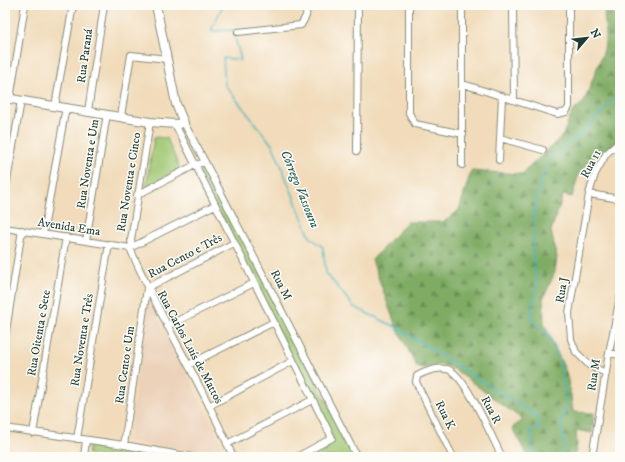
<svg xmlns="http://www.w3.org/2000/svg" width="625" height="462" viewBox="0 0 625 462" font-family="'IM FELL DW Pica',serif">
  <defs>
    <pattern id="forest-firs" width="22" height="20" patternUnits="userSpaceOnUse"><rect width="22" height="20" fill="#7fac64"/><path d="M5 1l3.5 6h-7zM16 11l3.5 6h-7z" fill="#678d53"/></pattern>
  </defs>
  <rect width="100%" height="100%" fill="#fdfcf7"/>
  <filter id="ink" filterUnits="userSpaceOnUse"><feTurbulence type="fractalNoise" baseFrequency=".025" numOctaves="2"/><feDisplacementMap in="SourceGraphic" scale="8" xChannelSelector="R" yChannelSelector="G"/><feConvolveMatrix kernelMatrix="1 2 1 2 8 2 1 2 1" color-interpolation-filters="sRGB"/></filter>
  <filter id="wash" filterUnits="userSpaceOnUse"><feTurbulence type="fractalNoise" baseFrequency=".012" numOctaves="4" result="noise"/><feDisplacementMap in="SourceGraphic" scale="16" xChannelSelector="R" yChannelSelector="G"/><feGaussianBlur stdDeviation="0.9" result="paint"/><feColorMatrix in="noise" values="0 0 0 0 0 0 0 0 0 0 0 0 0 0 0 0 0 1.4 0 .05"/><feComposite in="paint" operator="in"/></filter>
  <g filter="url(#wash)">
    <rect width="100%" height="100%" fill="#f1dbba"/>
    <path fill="#ecd2b9" d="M148 300 150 302 229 457H218L128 441Z"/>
    <path fill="url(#forest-firs)" stroke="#4f744c" d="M606 5H620V140L591 159 579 173 572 197 563 195 551 231 557 257 555 272 543 299 544 323 566 372 571 395 573 412 594 413 592 433 576 430 577 445 575 457H528L512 428 523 420 454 369C435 359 432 371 417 367L395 324 372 260 407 222H444L459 210 471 171 522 174 563 135 572 112 584 102 604 50 606 33 604 14Z"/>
    <path fill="#9fc772" stroke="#5f8253" d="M154 137 167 138 180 169 146 187Z
      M204 165 355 457H301L334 440 197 169Z
      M90 443 178 457H105L88 454Z"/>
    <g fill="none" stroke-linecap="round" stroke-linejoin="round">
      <path stroke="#41b1b9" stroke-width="1.5" d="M223 5 211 31 233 30 241 60 223 58 225 85 273 146 310 237 323 247 326 273 354 307 396 327 537 416 539 430H530L535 457
        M562 457 564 447 561 422 567 404 559 359 548 335 531 319 537 282 533 260 534 213 541 180 550 159 586 129 620 92"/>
    </g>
  </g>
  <g filter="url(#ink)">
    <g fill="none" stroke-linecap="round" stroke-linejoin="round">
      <defs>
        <path id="minor" d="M409 5V113L415 124 463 134
          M462 5V165
          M513 5 514 100
          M238 32 301 25 306 16 307 5
          M463 84 557 114 566 112 569 107V5
          M10 99 25 5
          M55 106 73 5
          M88 111 104 5
          M121 116 131 55 167 59
          M184 123 205 162 357 457
          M175 124 332 438 297 457
          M500 138 543 150
          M357 151 358 5
          M499 160 502 96
          M5 192 21 101
          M589 194 620 199
          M137 195 195 165 205 162
          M5 228 130 248
          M43 234 66 107
          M86 241 107 114
          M132 246 131 240 150 122
          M130 248C160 319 203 385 233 457
          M130 248 215 205
          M167 326 254 283
          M5 337 22 230
          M609 353 620 355
          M188 365 274 322
          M606 373 590 366 576 352 571 339 569 313 589 194 595 174 606 154 615 146 620 145
          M209 406 293 361
          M5 428 124 445 191 457
          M33 433 66 237
          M77 439 109 244
          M227 444 312 400
          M124 445 147 288 234 243
          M5 455 15 457
          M84 457 86 440
          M453 457 416 382 417 376C426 371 437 367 447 369 465 373 493 440 502 457
          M592 457 609 353 620 297"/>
        <path id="major" d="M5 98 150 122 175 124 184 123 176 104 156 5"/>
      </defs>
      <use href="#minor" stroke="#888c77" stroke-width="8"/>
      <use href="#major" stroke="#888c77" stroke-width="10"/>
      <use href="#minor" stroke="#fff" stroke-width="6"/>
      <use href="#major" stroke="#fff" stroke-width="8"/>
    </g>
  </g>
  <g text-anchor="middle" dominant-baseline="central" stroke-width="3" stroke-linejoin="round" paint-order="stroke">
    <g font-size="12" fill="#1f3d34" stroke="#fdfcf7">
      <text transform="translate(85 56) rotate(-82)">Rua Paraná</text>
      <text transform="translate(88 164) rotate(-81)">Rua Noventa e Um</text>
      <text transform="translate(591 164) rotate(-63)">Rua 11</text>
      <text transform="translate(129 182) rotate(-81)">Rua Noventa e Cinco</text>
      <text transform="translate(69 227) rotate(9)">Avenida Ema</text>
      <text transform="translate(185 256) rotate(-28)">Rua Cento e Três</text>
      <text transform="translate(281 285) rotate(63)">Rua M</text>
      <text transform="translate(562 290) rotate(-80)">Rua J</text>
      <text transform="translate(39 333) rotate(-80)">Rua Oitenta e Sete</text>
      <text transform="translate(82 340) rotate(-81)">Rua Noventa e Três</text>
      <text transform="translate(190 347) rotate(62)">Rua Carlos Luís de Mattos</text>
      <text transform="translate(125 365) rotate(-82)">Rua Cento e Um</text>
      <text transform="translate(594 375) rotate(-81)">Rua M</text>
      <text transform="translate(491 410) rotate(62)">Rua R</text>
      <text transform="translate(445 415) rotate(64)">Rua K</text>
    </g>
    <g font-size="13" font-style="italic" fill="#29605c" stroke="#fdfcf7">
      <text transform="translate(300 189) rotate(68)">Córrego Vassoura</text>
    </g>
  </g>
  <rect width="625" height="462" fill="none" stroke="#fdfcf7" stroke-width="20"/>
  <g transform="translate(587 38) rotate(62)" stroke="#fdfcf7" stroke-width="3" paint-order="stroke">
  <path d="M0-3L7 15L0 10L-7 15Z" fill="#1f3d34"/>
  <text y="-6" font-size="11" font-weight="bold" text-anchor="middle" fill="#1f3d34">N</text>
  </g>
</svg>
